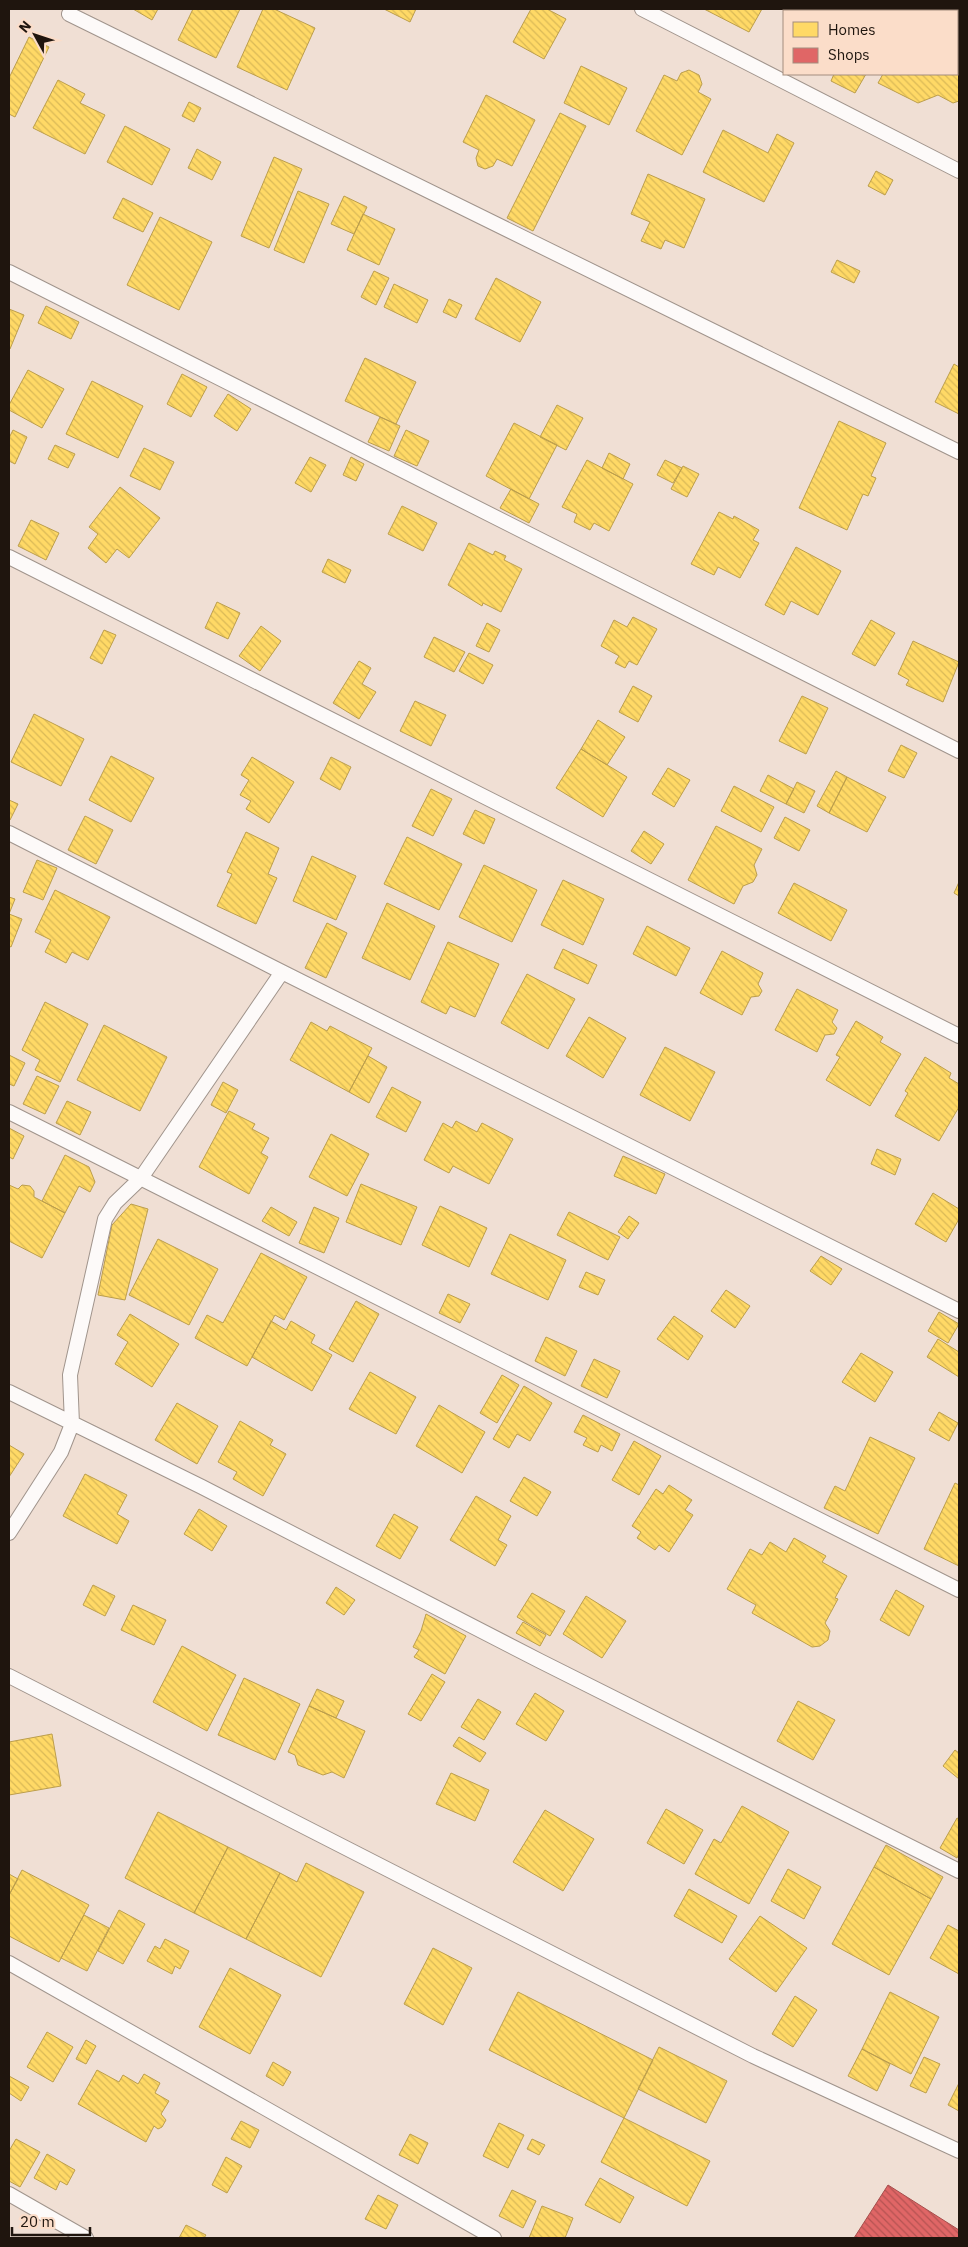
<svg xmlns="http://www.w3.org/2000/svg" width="968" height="2247" viewBox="0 0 968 2247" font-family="'IBM Plex Sans',sans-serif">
  <defs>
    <pattern id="homes-back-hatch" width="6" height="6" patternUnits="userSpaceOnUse" patternTransform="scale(1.25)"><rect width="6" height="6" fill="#ffd966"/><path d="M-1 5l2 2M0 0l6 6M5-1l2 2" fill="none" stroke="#dab957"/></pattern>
    <pattern id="shops-back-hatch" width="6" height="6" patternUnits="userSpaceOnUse" patternTransform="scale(1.25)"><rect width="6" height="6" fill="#e06666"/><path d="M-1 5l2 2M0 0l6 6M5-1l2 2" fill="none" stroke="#b55352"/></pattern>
  </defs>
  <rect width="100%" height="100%" fill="#f0dfd4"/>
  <path fill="url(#homes-back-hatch)" stroke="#bc9e4c" d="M133 9H158L152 20Z
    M193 9H240L216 58 178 40Z
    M263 9H274L315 28 287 90 237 67Z
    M384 9H416L410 22Z
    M531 9H547L566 19 544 59 513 42Z
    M704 9H762L749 32Z
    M797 9H849L848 11H802Z
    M29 37 49 47 15 117 9 114V78Z
    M959 53V101L953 103 938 95 918 103 878 83 883 74H957V54Z
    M581 66 627 88 609 125 564 103Z
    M689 70 699 75 702 84 698 92 711 99 682 155 636 131 664 75 677 81 681 73Z
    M834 74H866L855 93 831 81Z
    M58 80 85 94 80 103 105 115 85 154 33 128Z
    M486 95 535 120 512 166 497 159 493 166 485 169 478 166 476 158 479 150 463 142Z
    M189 102 201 108 194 122 182 116Z
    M560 113 586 126 533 231 507 218Z
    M125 126 170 149 152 185 107 162Z
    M723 130 768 153 777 134 794 143 764 202 703 172Z
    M197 149 221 162 212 180 188 168Z
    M274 157 302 169 269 248 241 236Z
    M876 171 893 180 885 195 868 186Z
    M648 174 705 199 684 248 665 240 661 249 641 241 650 222 631 214Z
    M298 191 329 204 304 263 274 250Z
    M344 196 367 207 354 234 331 224Z
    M123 198 153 213 143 232 113 218Z
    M363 214 395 229 379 265 347 250Z
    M160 217 212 242 179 310 127 285Z
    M837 260 860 271 854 283 831 272Z
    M374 271 389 278 376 305 361 297Z
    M496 278 541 302 520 342 475 319Z
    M394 284 428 300 417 323 384 307Z
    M449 299 462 305 456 318 443 312Z
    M46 306 79 322 71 339 38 323Z
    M9 309 24 315 10 349 9 348Z
    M365 358 416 382 396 424 345 401Z
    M954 364 959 367V414L935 402Z
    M28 370 64 389 42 428 9 410V405Z
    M182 374 207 387 191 417 167 404Z
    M92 381 143 406 118 458 66 434Z
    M228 394 251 409 237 431 214 416Z
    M557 405 583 418 566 450 540 437Z
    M380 417 400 426 389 451 368 442Z
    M839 421 886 443 871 476 876 478 868 496 863 494 847 530 799 508Z
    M514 423 557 445 529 499 486 476Z
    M13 430 27 437 15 464 9 461V438Z
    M406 430 429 441 417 466 394 456Z
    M55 445 75 454 68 468 48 459Z
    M144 448 174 462 160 490 130 476Z
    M609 453 630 464 623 479 602 468Z
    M310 457 326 465 311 492 295 483Z
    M351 457 364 464 356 481 343 475Z
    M587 460 633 484 609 531 594 523 590 530 574 522 577 514 562 507Z
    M665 460 682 468 673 483 657 475Z
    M683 466 699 474 687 497 671 489Z
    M120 487 160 518 129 558 117 549 106 563 88 548 98 534 89 527Z
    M511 489 539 504 529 523 500 508Z
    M402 506 437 523 423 551 388 534Z
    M719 512 733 519 734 516 759 530 753 540 759 543 740 578 718 567 714 575 691 564Z
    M31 520 59 533 46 560 18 546Z
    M469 543 493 555 495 551 506 556 504 560 522 569 501 612 483 603 482 606 448 585Z
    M796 547 841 571 818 615 791 601 784 615 765 605Z
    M328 559 351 570 345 583 322 572Z
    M217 602 240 613 228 639 205 628Z
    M633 617 657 629 637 665 629 661 625 668 615 663 619 656 601 646 614 620 627 627Z
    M871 620 895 633 875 666 852 654Z
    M487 623 500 630 489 652 476 646Z
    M261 626 281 641 260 671 239 656Z
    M104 630 116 635 102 664 90 658Z
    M434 637 465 652 454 672 424 657Z
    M913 641 959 662 943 702 906 685 909 680 898 674Z
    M469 653 493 665 483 684 459 671Z
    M359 661 371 668 362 684 376 692 359 719 333 703Z
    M633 686 652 696 638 722 619 712Z
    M802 696 828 708 806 754 779 741Z
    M415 701 446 715 431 746 400 731Z
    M34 714 84 739 61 786 11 762Z
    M598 720 625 737 607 765 581 749Z
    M901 745 917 753 904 778 888 771Z
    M581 749 627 777 603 817 556 788Z
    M111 756 154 778 131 822 89 800Z
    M252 757 294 782 269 823 246 809 251 801 240 795 249 780 241 775Z
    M331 757 351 767 340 790 320 779Z
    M668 768 690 780 674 807 652 794Z
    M836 771 847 777 829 813 817 806Z
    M768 775 794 789 786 804 760 791Z
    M847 777 886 797 867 832 829 813Z
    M797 782 815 791 804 813 786 804Z
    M734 786 774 807 761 832 721 811Z
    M431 789 452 799 433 836 412 826Z
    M9 800 18 804 10 820 9 819Z
    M475 810 495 819 484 844 463 834Z
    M85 816 113 830 96 864 68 850Z
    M785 817 810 830 799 851 774 838Z
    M716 826 762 849 754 865 757 875 753 882 743 886 734 904 688 880Z
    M644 831 664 844 651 864 631 851Z
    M246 832 279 848 268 874 277 878 256 924 217 906 232 874 227 872Z
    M407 837 462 864 439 910 384 884Z
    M312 856 356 876 336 920 293 901Z
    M37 860 57 868 43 900 23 892Z
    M484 865 537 890 512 942 459 917Z
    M563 880 604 899 583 945 541 925Z
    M959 882V896L954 893Z
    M794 883 847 910 831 941 778 913Z
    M55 890 110 917 88 960 72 952 66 963 45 952 51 940 35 932Z
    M9 897 15 899 9 914 22 919 11 947 9 946Z
    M387 903 435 926 410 980 362 958Z
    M327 923 347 933 326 978 305 968Z
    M647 926 690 948 676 976 633 954Z
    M448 942 499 964 475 1017 450 1006 446 1014 421 1002Z
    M563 949 597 965 588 984 554 968Z
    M722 951 763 973 758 984 762 991 759 996 751 997 742 1015 700 993Z
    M527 974 575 999 548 1049 501 1023Z
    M797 989 838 1010 832 1022 837 1028 834 1034 825 1035 817 1052 775 1030Z
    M45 1002 88 1024 60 1082 35 1070 40 1060 22 1050Z
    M589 1017 626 1038 603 1078 566 1056Z
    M856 1021 883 1037 880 1042 901 1054 870 1106 826 1080 840 1057 836 1055Z
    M311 1022 327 1031 330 1026 372 1048 349 1092 290 1060Z
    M104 1025 167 1057 140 1111 77 1080Z
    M665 1047 715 1072 690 1121 640 1095Z
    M9 1055 25 1063 14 1086 9 1084Z
    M368 1056 387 1067 369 1103 349 1092Z
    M925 1057 951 1073 949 1078 959 1084V1107L939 1141 895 1116 908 1093 905 1091Z
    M37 1076 59 1086 45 1114 23 1104Z
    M223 1082 238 1090 226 1113 211 1105Z
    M392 1087 421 1102 406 1132 376 1117Z
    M67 1101 91 1112 80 1135 56 1123Z
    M229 1111 255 1124 252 1129 269 1138 261 1153 268 1157 249 1194 199 1167Z
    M456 1121 477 1132 482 1123 513 1139 489 1184 453 1166 449 1173 424 1160 443 1123 452 1128Z
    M9 1128 24 1136 13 1159 9 1157Z
    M331 1134 369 1154 347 1196 309 1177Z
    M877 1149 901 1159 895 1175 871 1164Z
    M65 1155 89 1167 95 1182 90 1192 79 1186 65 1213 42 1201Z
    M623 1156 665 1174 656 1194 614 1176Z
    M361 1184 417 1207 401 1245 346 1222Z
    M9 1185 18 1189 22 1185 30 1186 34 1191V1197L65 1213 42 1258 9 1241Z
    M933 1193 959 1209V1219L946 1242 915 1224Z
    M131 1204 148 1209 125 1300 98 1295 112 1225Z
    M440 1206 487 1228 469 1267 422 1245Z
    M271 1207 297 1222 289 1236 262 1221Z
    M314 1207 339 1218 324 1253 299 1243Z
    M569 1212 620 1237 608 1260 557 1235Z
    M629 1216 639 1223 628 1239 618 1232Z
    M510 1234 566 1260 548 1300 491 1274Z
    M158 1239 218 1269 189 1325 129 1295Z
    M261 1253 307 1277 284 1320 275 1315 247 1366 195 1338 207 1315 223 1323Z
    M821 1256 842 1269 831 1285 810 1271Z
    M586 1272 605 1280 598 1295 579 1287Z
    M726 1290 750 1306 735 1328 711 1311Z
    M448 1294 470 1304 460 1323 439 1313Z
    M356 1301 379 1314 353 1362 329 1349Z
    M939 1312 959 1324 948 1343 928 1331Z
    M130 1314 179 1344 152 1387 115 1364 128 1342 117 1335Z
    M674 1316 703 1336 688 1360 657 1339Z
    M271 1321 286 1330 291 1321 315 1335 311 1343 332 1355 312 1391 252 1357Z
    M546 1337 577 1351 565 1376 535 1361Z
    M938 1339 959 1352V1377L927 1357Z
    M861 1353 893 1372 875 1402 842 1382Z
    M594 1359 620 1371 607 1398 581 1386Z
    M370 1372 416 1397 396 1434 349 1409Z
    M502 1375 519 1385 497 1423 480 1413Z
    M524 1386 552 1403 530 1441 517 1434 509 1448 493 1439Z
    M177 1403 218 1426 197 1464 155 1440Z
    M439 1405 485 1432 462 1473 416 1446Z
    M939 1412 958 1423 949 1441 929 1430Z
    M583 1415 620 1434 612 1451 601 1445 598 1452 583 1445 587 1438 574 1432Z
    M240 1421 273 1440 270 1445 286 1454 263 1496 233 1479 237 1472 218 1462Z
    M870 1437 915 1458 878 1534 824 1508 835 1486 845 1491Z
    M634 1441 661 1456 639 1495 612 1480Z
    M9 1445 24 1454 9 1477Z
    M85 1474 127 1495 117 1514 129 1521 117 1544 63 1516Z
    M524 1477 551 1492 537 1516 510 1501Z
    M955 1483 959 1485V1566L924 1549Z
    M669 1485 692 1500 685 1510 693 1515 669 1552 659 1545 655 1550 637 1538 641 1532 632 1526 656 1489 663 1494Z
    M476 1496 511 1516 498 1540 507 1545 495 1566 450 1540Z
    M199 1509 227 1526 212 1551 184 1534Z
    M394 1514 418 1527 400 1559 376 1546Z
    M794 1538 826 1556 822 1562 847 1576 835 1598 838 1599 825 1623 830 1631 828 1640 820 1646 812 1647 752 1613 756 1605 727 1589 750 1549 762 1555 770 1542 786 1552Z
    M93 1585 115 1596 105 1616 83 1605Z
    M336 1587 355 1600 344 1615 326 1603Z
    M896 1590 924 1606 909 1636 880 1620Z
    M532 1593 565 1611 550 1636 517 1617Z
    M586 1596 626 1621 602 1658 563 1634Z
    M133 1605 166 1620 154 1645 121 1630Z
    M426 1614 466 1636 445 1674 414 1657 419 1650 413 1647 421 1631Z
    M523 1622 546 1635 540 1646 516 1633Z
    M182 1646 236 1675 207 1731 153 1702Z
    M432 1674 445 1682 421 1721 408 1714Z
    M244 1678 300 1704 275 1760 218 1735Z
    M317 1689 344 1701 336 1718 309 1706Z
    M535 1693 564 1711 546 1741 516 1724Z
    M478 1699 501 1712 484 1740 461 1727Z
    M798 1701 835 1720 813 1760 777 1741Z
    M309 1706 365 1731 344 1778 332 1772 323 1775 298 1765 295 1755 288 1752Z
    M52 1734 61 1786 9 1795V1742Z
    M459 1737 486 1753 480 1762 453 1746Z
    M955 1750 959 1753V1779L943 1766Z
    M451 1773 489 1790 475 1821 436 1804Z
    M742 1806 789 1832 749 1904 695 1874 714 1839 721 1843Z
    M666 1809 703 1830 684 1864 647 1843Z
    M545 1810 594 1839 563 1891 513 1862Z
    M158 1812 228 1847 194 1913 125 1878Z
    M957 1818 959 1819V1854L957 1858 940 1848Z
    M886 1845 943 1877 931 1899 874 1867Z
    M228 1847 280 1873 246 1939 194 1913Z
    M306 1863 364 1892 321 1977 246 1939 280 1873 297 1882Z
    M874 1867 931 1899 889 1975 832 1944Z
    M788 1869 821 1887 804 1919 771 1901Z
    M22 1870 89 1905 59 1962 9 1936V1895Z
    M9 1874 18 1879 9 1895Z
    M689 1889 737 1916 722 1943 674 1916Z
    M119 1910 145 1924 123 1964 98 1951Z
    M84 1915 109 1928 87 1971 61 1958Z
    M760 1916 807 1948 776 1992 729 1959Z
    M948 1925 959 1931V1974L930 1958Z
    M165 1939 189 1951 180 1969 175 1966 172 1974 147 1961 155 1946 160 1949Z
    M433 1948 472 1968 443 2025 404 2004Z
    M230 1968 281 1995 250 2054 199 2027Z
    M518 1992 653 2060 624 2118 489 2050Z
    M890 1992 939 2017 911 2074 862 2049Z
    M795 1996 817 2010 793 2047 772 2034Z
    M47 2032 73 2047 53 2082 27 2067Z
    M86 2040 96 2046 86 2064 76 2059Z
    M659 2047 727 2081 706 2123 638 2089Z
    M862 2049 890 2064 877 2091 848 2076Z
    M924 2057 940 2064 926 2093 910 2086Z
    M273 2062 291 2072 283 2086 266 2076Z
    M97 2070 119 2082 123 2075 138 2084 144 2074 160 2083 155 2093 169 2101 161 2114 166 2120 162 2127 158 2129 154 2126 146 2142 78 2104Z
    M9 2076 29 2087 21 2101 9 2093Z
    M959 2083V2111L948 2105Z
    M624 2118 710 2161 687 2206 601 2162Z
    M241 2121 259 2130 250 2148 231 2139Z
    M499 2123 524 2135 508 2168 483 2156Z
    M410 2134 428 2143 418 2164 399 2155Z
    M16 2139 40 2152 20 2187 9 2181V2151Z
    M532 2139 545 2145 539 2155 527 2149Z
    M47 2154 75 2170 67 2185 60 2181 56 2190 34 2178Z
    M226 2157 242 2166 227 2193 212 2185Z
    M600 2178 634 2197 620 2223 585 2205Z
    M512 2190 536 2201 523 2228 499 2216Z
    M378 2195 398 2205 386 2229 365 2219Z
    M542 2206 573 2218 565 2238H529Z
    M186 2225 206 2235 204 2238H179Z"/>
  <path fill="url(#shops-back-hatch)" stroke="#a64e4c" d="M888 2185 959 2230V2238H854Z"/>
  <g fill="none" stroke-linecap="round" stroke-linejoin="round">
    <defs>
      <path id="lane" d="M642 9 959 171
        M69 14 959 452
        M9 272 959 751
        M9 557 959 1036
        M9 833 282 972 959 1311
        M9 1112 959 1590
        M9 1392 202 1487 540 1661 959 1871
        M9 1533 61 1452 72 1424 70 1375 105 1219 115 1203 141 1178 282 972
        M9 1676 753 2056 959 2151
        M9 1963 494 2238
        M9 2194 86 2238"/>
    </defs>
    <use href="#lane" stroke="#a0948c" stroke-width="16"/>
    <use href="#lane" stroke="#fdfaf9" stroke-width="14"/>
  </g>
  <rect width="968" height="2247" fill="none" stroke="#1f150e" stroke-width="20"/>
  <rect x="783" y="10" width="175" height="65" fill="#fbddc9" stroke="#a38d7e"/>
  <rect x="793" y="22" width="25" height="15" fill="#ffd966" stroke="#a38d7e"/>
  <text x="828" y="35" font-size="15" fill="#1f150e">Homes</text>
  <rect x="793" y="48" width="25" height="15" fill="#e06666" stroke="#a38d7e"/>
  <text x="828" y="60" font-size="15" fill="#1f150e">Shops</text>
  <g transform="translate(35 35) rotate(310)" stroke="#fbddc9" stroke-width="4" paint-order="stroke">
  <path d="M0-4L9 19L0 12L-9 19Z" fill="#1f150e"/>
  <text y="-8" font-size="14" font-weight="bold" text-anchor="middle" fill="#1f150e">N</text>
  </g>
  <path d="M12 2227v8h78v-8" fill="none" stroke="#1f150e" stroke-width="2.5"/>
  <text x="20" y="2227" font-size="15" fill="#1f150e" stroke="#fbddc9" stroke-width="4" paint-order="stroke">20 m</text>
</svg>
